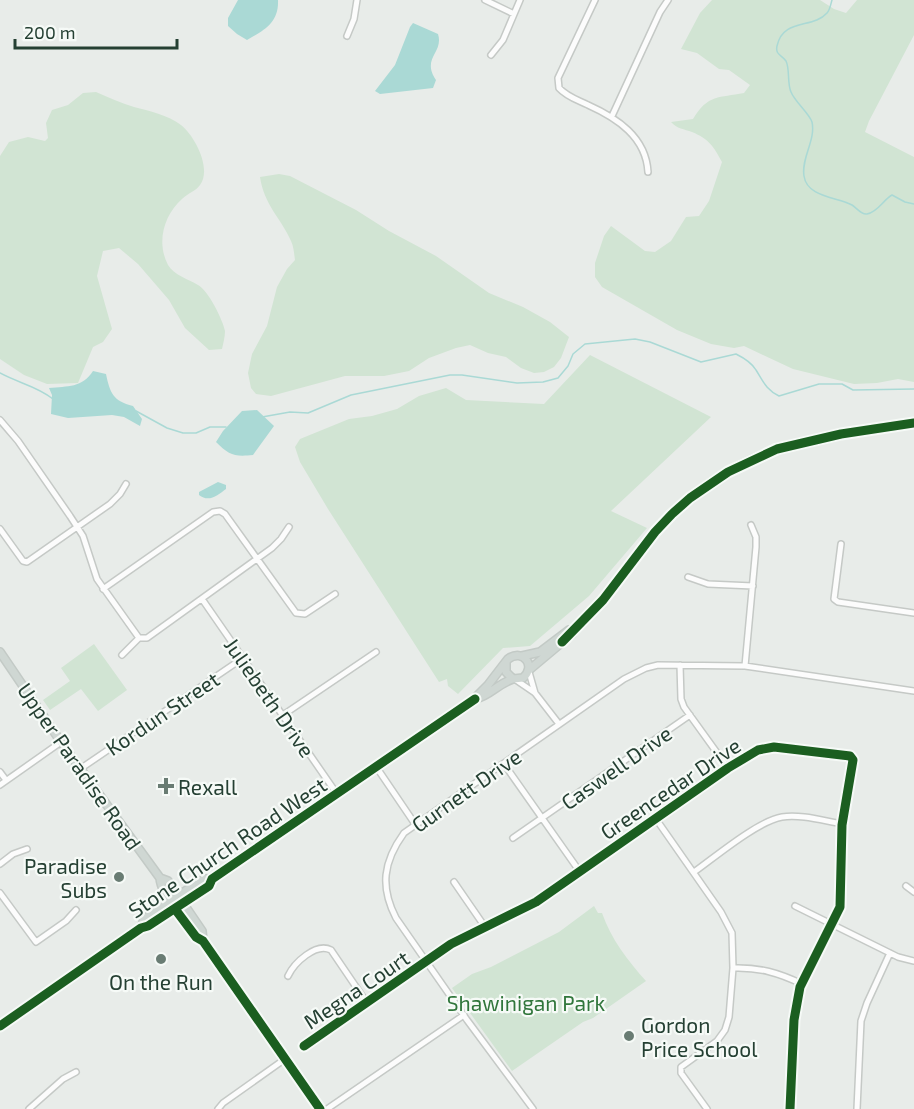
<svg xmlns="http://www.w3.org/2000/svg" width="914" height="1109" viewBox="0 0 914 1109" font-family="'Exo 2',sans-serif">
  <rect width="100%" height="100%" fill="#e8ece9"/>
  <path fill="#d1e4d3" d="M712 0H820L834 9 846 13 857 0H914V35L869 121 865 132 914 157V382L898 379 877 383 854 384 793 369 744 346 734 348 711 344 677 330 602 287 595 277V263L604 236 611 226 645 251 655 252 671 241 686 217 699 216 709 201 722 162C714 147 709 139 692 132 684 129 677 129 671 122L693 119C708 94 719 98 744 93L750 85 729 70 719 69 697 53 681 49 700 13Z
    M96 92C108 97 121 103 134 107 149 111 168 115 181 125 195 136 212 169 200 185 196 191 188 193 182 199 164 215 156 242 168 265 174 275 188 279 198 285 208 290 223 320 225 331 225 337 223 344 222 349L209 350 185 328 169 300 138 264 119 248 103 251 97 276 112 329 103 342 93 347 78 383 47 384 24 375 0 359V156L9 142 28 137 45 141 48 138 46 123 52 110 68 105 83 93Z
    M279 174 290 176 356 210 389 231 436 256 489 293 523 307 550 322 569 337 561 358 554 367 544 372 534 373 521 368 506 357 488 353 470 345 456 348 429 358 409 371 384 376H345L271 396 256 394 251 388 248 373 252 354 267 326 277 287 287 269 295 260C294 254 294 247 291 241 281 218 264 205 260 177Z
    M590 355 711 417 611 511 647 528 589 596 530 646 503 648 458 694 448 686 447 679 439 682 328 509 300 462 295 447 300 439 349 419 372 416 397 409 419 396 446 388 466 400 544 404Z
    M94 644 127 690 98 711 81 689 50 710 43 700 70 681 61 668Z
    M594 906 598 913H602C611 939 628 961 646 981L593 1018 583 1022 512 1071 452 988 472 974 491 967 559 932Z"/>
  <path fill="#aad9d5" d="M238 0H278C279 22 265 30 247 40L237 34 228 26V18Z
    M413 23 438 34C444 53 421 58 436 80L433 88 380 94 375 91 395 65 410 27Z
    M93 371 106 374C110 393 113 401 133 406L142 419 140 426 124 417 112 415 68 418 51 414 52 395 49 388C68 386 82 388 93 371Z
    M257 410 274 426 253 455C234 457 229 455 216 442L223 431 242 411Z
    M218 482 226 485V489C218 495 209 503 199 495V492Z"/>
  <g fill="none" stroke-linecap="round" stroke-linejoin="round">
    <path stroke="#aad9d5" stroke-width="1.5" d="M832 0C831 3 830 10 827 13 813 29 783 18 777 46 775 55 782 55 786 61 790 69 787 83 791 92 795 102 809 113 812 122 816 140 801 158 804 176 807 197 836 197 852 205 857 208 861 215 867 214 878 212 883 200 892 195L905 202 914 204
      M0 373C18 383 37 386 53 399
      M136 411 167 428 183 433H196L210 427H226
      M262 417 290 412 308 413 351 395 450 375H462L517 383 543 382 558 378 568 366 573 354 585 344 635 339 650 342 701 362 736 354C744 358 752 363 756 370 763 381 766 390 779 396L819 384H842L853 390 914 389"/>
    <defs>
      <path id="minor" d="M485 0 514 14
        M595 0 558 78 559 88C567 97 578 100 588 105 617 118 646 137 648 172
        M347 36 354 19 357 0
        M491 55 503 40 520 0
        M612 116 660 12 668 0
        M0 420 18 441 70 516 83 536 97 579 139 638
        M0 529 23 561 27 562 110 504 120 494 126 484
        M841 544 834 599 838 602 914 613
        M688 577 708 584 753 586
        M103 589 213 512 220 511 225 514 296 613 305 614 335 594
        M202 599 337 794
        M139 638H147L272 548 281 539 289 527
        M122 655 139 638
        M680 665 681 699 684 707 728 768
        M745 666 756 547V537L751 525
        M529 672 535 693
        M516 680 535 693 559 724
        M283 715 376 652
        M504 764 580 872
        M377 768 415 824
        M80 769 243 658
        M0 772 6 780
        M0 785 61 742
        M656 819 721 912 732 933 733 968 729 1017 725 1030 717 1041 681 1067V1073L707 1109
        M513 838 690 715
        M0 864 13 854 27 849
        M694 872C715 857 758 821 782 817 801 814 824 821 843 824
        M454 882 485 927
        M906 886 914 892
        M0 893 36 942 66 921 76 910
        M795 906 898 957 914 961
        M733 968C759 967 779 973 802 984
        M288 976C294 963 316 942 331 950L367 1003
        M304 1046 451 944 536 902 728 768 758 750 774 747 850 756 853 760 842 825 840 907 800 987 794 1020 790 1109
        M29 1109 63 1079 76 1072
        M218 1109 223 1103 285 1059
        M327 1109 464 1015
        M533 1109 467 1020 396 918C380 887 383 862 404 833L624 679 646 668 658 665 745 666 914 691
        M857 1109 861 1021 867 1003 890 953"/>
      <path id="major" d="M0 652 61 742 160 878C161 894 189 934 203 941L320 1109
        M522 656 540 652 569 630H573
        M529 670 572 634 573 630C587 617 602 603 614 587 628 569 640 550 655 532 687 495 732 463 779 449 823 435 869 430 914 423
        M475 699C490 696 497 684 513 679
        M160 878 168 881 183 903 202 931 203 941
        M141 928 144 919 170 901 204 879H212
        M0 1026 141 928C155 924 206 891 212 879L469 704 488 685 508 659C523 648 537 666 523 678L513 679 506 672V662"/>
    </defs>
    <use href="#minor" stroke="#c5c9c6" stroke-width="8"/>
    <use href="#major" stroke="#c3cac6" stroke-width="10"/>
    <use href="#minor" stroke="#fcfcfc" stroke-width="5"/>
    <use href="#major" stroke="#cfd7d3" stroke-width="7"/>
    <defs>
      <path id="cycleway" d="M562 642 603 600 655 532 672 514 690 498 728 472 777 449 841 434 914 423
        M175 909 196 937 203 941 320 1109
        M0 1026 141 928 148 926 209 886 212 879 475 699
        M304 1046 451 944 536 902 728 768 758 750 774 747 850 756 853 760 842 825 840 907 800 987 794 1020 790 1109"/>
    </defs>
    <use href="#cycleway" stroke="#f6faf7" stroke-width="13"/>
    <use href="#cycleway" stroke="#1b5e20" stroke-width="9"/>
  </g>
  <g fill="#697c73" stroke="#f6faf7" stroke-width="2">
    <path d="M163 777h6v6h6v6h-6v6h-6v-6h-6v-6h6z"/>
    <circle cx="119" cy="877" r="6"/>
    <circle cx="161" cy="959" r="6"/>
    <circle cx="629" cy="1036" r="6"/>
  </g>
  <g text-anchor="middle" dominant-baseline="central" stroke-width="4.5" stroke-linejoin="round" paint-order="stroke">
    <g font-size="21" fill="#254033" stroke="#f6faf7">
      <text transform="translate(270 697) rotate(55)">Juliebeth Drive</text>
      <text transform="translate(162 713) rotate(-34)">Kordun Street</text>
      <text transform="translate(80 766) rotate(55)">Upper Paradise Road</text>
      <text transform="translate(616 767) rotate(-35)">Caswell Drive</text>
      <text transform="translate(670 788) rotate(-34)">Greencedar Drive</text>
      <text transform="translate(466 790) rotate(-35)">Gurnett Drive</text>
      <text transform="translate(227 847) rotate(-34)">Stone Church Road West</text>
      <text transform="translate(356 989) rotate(-34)">Megna Court</text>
    </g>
    <g font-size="21" fill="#254033" stroke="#f6faf7" text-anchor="start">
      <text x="178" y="786">Rexall</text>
      <text x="107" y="865" text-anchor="end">Paradise<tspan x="107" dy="24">Subs</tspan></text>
      <text x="161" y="981" text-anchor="middle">On the Run</text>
      <text x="641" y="1024">Gordon<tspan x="641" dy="24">Price School</tspan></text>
    </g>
    <g font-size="21" fill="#30763b" stroke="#f6faf7">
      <text x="526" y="1002">Shawinigan Park</text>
    </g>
  </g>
  <path d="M15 39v9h162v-9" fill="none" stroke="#254033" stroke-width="3"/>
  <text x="24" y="39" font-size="18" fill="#254033" stroke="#f6faf7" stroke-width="4.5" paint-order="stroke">200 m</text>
</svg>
